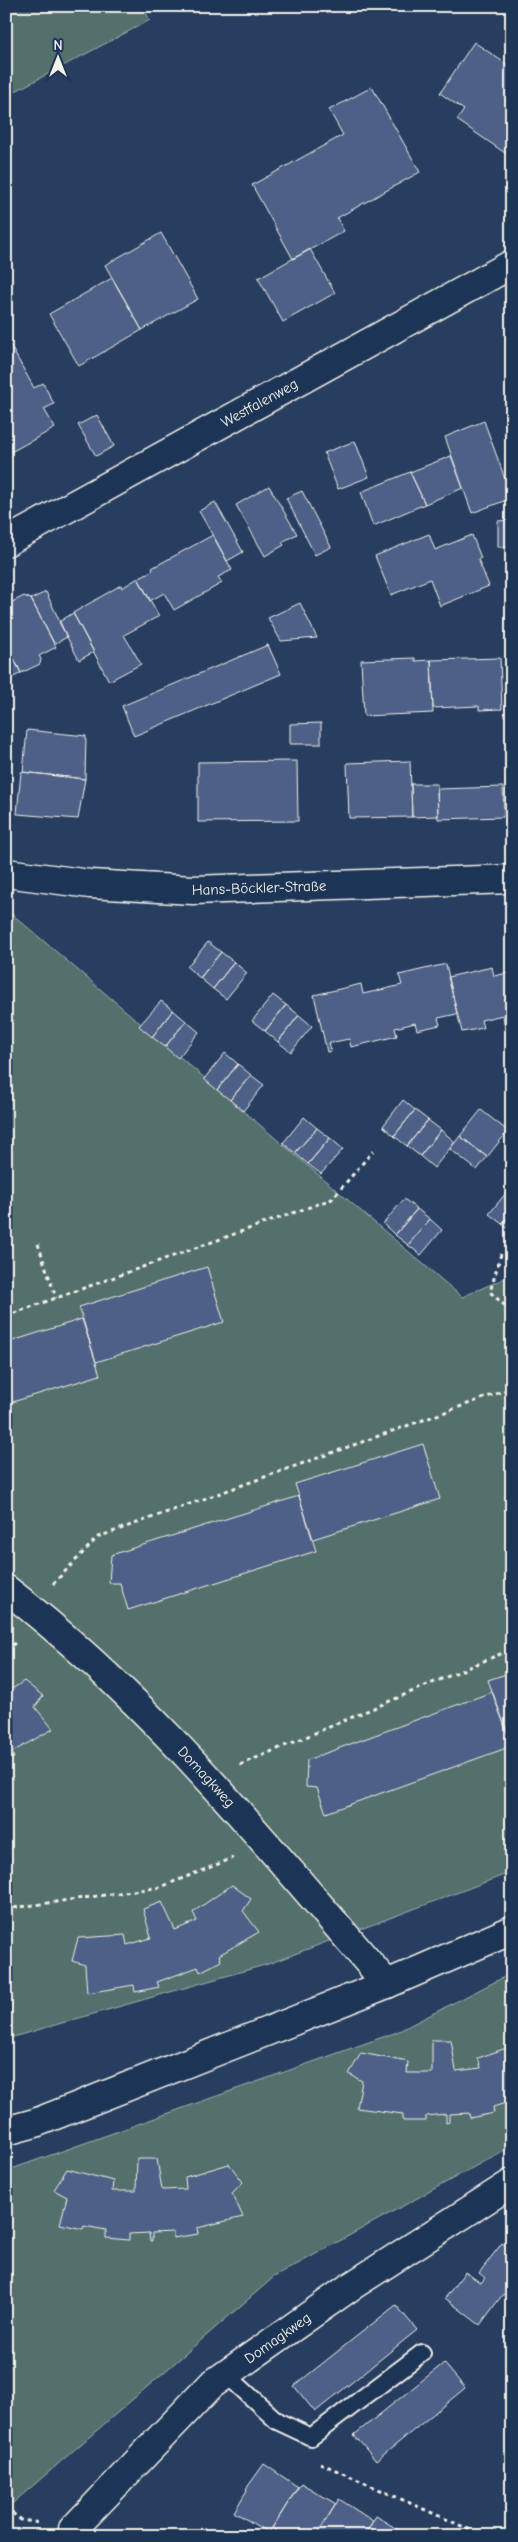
<svg xmlns="http://www.w3.org/2000/svg" width="518" height="2542" viewBox="0 0 518 2542" font-family="'Comic Neue',sans-serif">
  <rect width="100%" height="100%" fill="#273e61"/>
  <filter id="ink" filterUnits="userSpaceOnUse"><feTurbulence type="fractalNoise" baseFrequency=".02" numOctaves="2"/><feDisplacementMap in="SourceGraphic" scale="10" xChannelSelector="R" yChannelSelector="G"/><feConvolveMatrix kernelMatrix="1 2 1 2 8 2 1 2 1" color-interpolation-filters="sRGB"/></filter>
  <g filter="url(#ink)">
    <path fill="#526f6d" stroke="#a3b0aa" d="M6 6H142L150 20 6 96Z
      M6 909 462 1297 512 1275V1872L268 1964 6 2039Z
      M512 1973V2146L274 2277 6 2509V2171L397 2032Z"/>
    <path fill="#4d6087" stroke="#f4f1e8" d="M474 42 512 68V149L508 155 457 120 464 110 440 93Z
      M372 87 420 172 337 218 344 231 293 259 252 185 343 135 329 110Z
      M161 233 198 299 142 330 105 265Z
      M310 249 335 293 283 322 258 278Z
      M112 278 142 330 79 366 49 314Z
      M9 343 34 388 43 383 54 404 44 409 55 428 9 453 6 447V344Z
      M97 415 114 446 96 456 78 425Z
      M484 421 512 498 472 513 445 437Z
      M355 441 369 477 338 489 324 453Z
      M451 456 463 488 425 504 410 472Z
      M410 472 425 504 373 526 361 492Z
      M269 486 297 534 282 542 284 545 265 556 236 505Z
      M302 491 331 547 315 555 286 498Z
      M215 502 243 552 227 561 199 511Z
      M512 520V547H498V521Z
      M429 534 435 550 472 535 481 558 478 559 489 586 440 606 430 579 391 595 375 556Z
      M213 535 232 570 218 577 222 583 174 610 164 593 150 601 138 578 153 570 152 568Z
      M138 578 159 616 124 635 141 664 109 681 73 613 121 585 122 588Z
      M46 592 67 637 54 644 31 599Z
      M24 596 31 599 56 647 39 656 41 659 40 664 21 673 6 643V609L12 602Z
      M300 603 317 638 281 641 268 618Z
      M73 613 94 652 79 660 59 622Z
      M6 643 21 673 6 681Z
      M268 645 281 674 134 736 122 706Z
      M415 658V661L431 660 433 713 364 716 361 660Z
      M500 658 502 709 479 710V706L433 708 431 660Z
      M321 723V744H290V724Z
      M27 730 86 736 85 779 23 772Z
      M297 761 298 821 198 822V762Z
      M410 761 412 817 349 818 347 763Z
      M21 772 85 779 78 819 17 814Z
      M411 784H437L438 816 412 817Z
      M503 787 504 817 438 819 437 789Z
      M208 942 221 952 200 978 187 967Z
      M221 952 234 962 213 989 200 978Z
      M234 962 247 973 226 999 213 989Z
      M446 964 457 1014 438 1018 440 1025 417 1030 415 1023 395 1028 397 1036 351 1047 349 1039 329 1043 331 1051 327 1052 314 995 361 984 363 994 402 985 399 975Z
      M492 967 494 976 512 972V1021L504 1023 503 1015 481 1020 483 1028 462 1032 448 977Z
      M273 995 286 1005 265 1031 252 1021Z
      M161 1001 173 1010 152 1037 139 1026Z
      M286 1005 299 1015 278 1042 265 1031Z
      M173 1010 186 1021 165 1047 152 1037Z
      M299 1015 312 1026 291 1052 278 1042Z
      M186 1021 199 1032 178 1058 165 1047Z
      M225 1053 238 1064 217 1090 204 1079Z
      M238 1064 251 1075 230 1100 217 1090Z
      M251 1075 264 1085 243 1111 230 1100Z
      M403 1100 415 1110 394 1136 383 1126Z
      M415 1110 428 1120 407 1146 394 1136Z
      M481 1110 508 1131 487 1157 460 1136Z
      M304 1117 317 1128 295 1153 283 1143Z
      M428 1120 441 1130 420 1156 407 1146Z
      M317 1128 330 1138 308 1164 295 1153Z
      M441 1130 455 1142 434 1168 420 1156Z
      M460 1136 487 1157 477 1170 450 1149Z
      M330 1138 343 1149 321 1174 308 1164Z
      M510 1188 512 1212 502 1224 489 1214Z
      M404 1199 417 1209 395 1235 383 1224Z
      M417 1209 430 1219 408 1245 395 1235Z
      M512 1212V1232L502 1224Z
      M430 1219 442 1230 421 1255 408 1245Z
      M207 1267 224 1322 96 1362 79 1307Z
      M82 1319 100 1375 6 1404V1343Z
      M423 1444 440 1499 313 1539 295 1484Z
      M299 1496 316 1551 128 1610 120 1583H109L111 1555Z
      M512 1672V1733L508 1734 488 1680Z
      M24 1681 43 1696 35 1707 53 1729 12 1752 14 1758 6 1762V1693Z
      M492 1692 512 1746 326 1813 317 1788 306 1787 307 1760Z
      M232 1885 251 1899 243 1911 259 1932 219 1955 221 1961 200 1972 198 1967 157 1982 159 1987 135 1992 134 1985 87 1993 85 1965 72 1961 78 1938 125 1935 127 1945 151 1938 143 1909 162 1902 175 1930 197 1921 193 1912Z
      M432 2040H451L456 2071 481 2068 478 2058 512 2046V2101L493 2107 494 2113 470 2118 469 2113 449 2114V2122L446 2123V2114L426 2116V2121H403V2114L357 2108 362 2081 349 2074 361 2053 408 2062 407 2073H432Z
      M137 2159H157L162 2190 186 2189 185 2177 229 2164 243 2182 232 2193 243 2217 197 2228 198 2234 173 2238V2232L152 2233V2241H150L149 2233 129 2234V2240L106 2238V2230L84 2226 83 2229 60 2224 67 2197 54 2190 67 2169 113 2181 112 2191H136Z
      M502 2243 512 2250V2300L503 2294 480 2325 445 2298 465 2272 481 2283 485 2278 479 2273Z
      M396 2305 417 2330 315 2412 294 2386Z
      M444 2363 465 2388 376 2461 354 2435Z
      M264 2464 298 2487 269 2533 234 2512 247 2490 246 2489Z
      M301 2483 336 2504 316 2536H284L272 2528Z
      M339 2499 373 2521 364 2536H316Z
      M376 2516 408 2536H364Z"/>
    <g fill="none" stroke-linecap="round" stroke-linejoin="round">
      <defs>
        <path id="service" d="M226 2374 277 2421 311 2437 422 2353"/>
        <g id="minor">
          <path id="s1" d="M6 542 512 264"/>
          <path id="s2" d="M6 1589C152 1701 267 1845 387 1984"/>
          <path d="M6 2131 35 2123 387 1984 512 1930"/>
          <path id="s3" d="M73 2529 211 2385 350 2287 512 2183"/>
        </g>
        <g id="tertiary">
          <path id="s4" d="M6 873 90 884 193 890 512 879"/>
        </g>
      </defs>
      <use href="#service" stroke="#f4f1e8" stroke-width="20"/>
      <use href="#minor" stroke="#f4f1e8" stroke-width="31"/>
      <use href="#tertiary" stroke="#f4f1e8" stroke-width="31"/>
      <path stroke="#f4f1e8" stroke-width="3" stroke-dasharray="4 4" stroke-linecap="butt" d="M38 1244 56 1298
        M501 1254 490 1292 512 1312
        M6 1316 332 1199 373 1151
        M53 1584 98 1537 512 1388
        M6 1651 17 1641
        M240 1765 512 1649
        M6 1909 161 1887 233 1858
        M320 2463 484 2536
        M6 2508 21 2520 41 2523"/>
      <use href="#service" stroke="#1d3557" stroke-width="16"/>
      <use href="#minor" stroke="#1d3557" stroke-width="28"/>
      <use href="#tertiary" stroke="#1d3557" stroke-width="28"/>
    </g>
  </g>
  <g text-anchor="middle" dominant-baseline="central" stroke-width="4" stroke-linejoin="round" paint-order="stroke">
    <g font-size="15" fill="#f4f1e8" stroke="#1d3557">
      <text stroke="none"><textPath href="#s1" startOffset="289">Westfalenweg</textPath></text>
      <text stroke="none"><textPath href="#s4" startOffset="254">Hans-Böckler-Straße</textPath></text>
      <text stroke="none"><textPath href="#s2" startOffset="275">Domagkweg</textPath></text>
      <text stroke="none"><textPath href="#s3" startOffset="281">Domagkweg</textPath></text>
    </g>
  </g>
  <rect width="518" height="2542" fill="none" stroke="#1d3557" stroke-width="25"/>
  <rect x="12" y="12" width="493" height="2517" fill="none" stroke="#f4f1e8" stroke-width="2" filter="url(#ink)"/>
  <g transform="translate(58 58)" stroke="#1d3557" stroke-width="4" paint-order="stroke">
  <path d="M0-4L9 19L0 12L-9 19Z" fill="#f4f1e8"/>
  <text y="-8" font-size="14" font-weight="bold" text-anchor="middle" fill="#f4f1e8">N</text>
  </g>
</svg>
